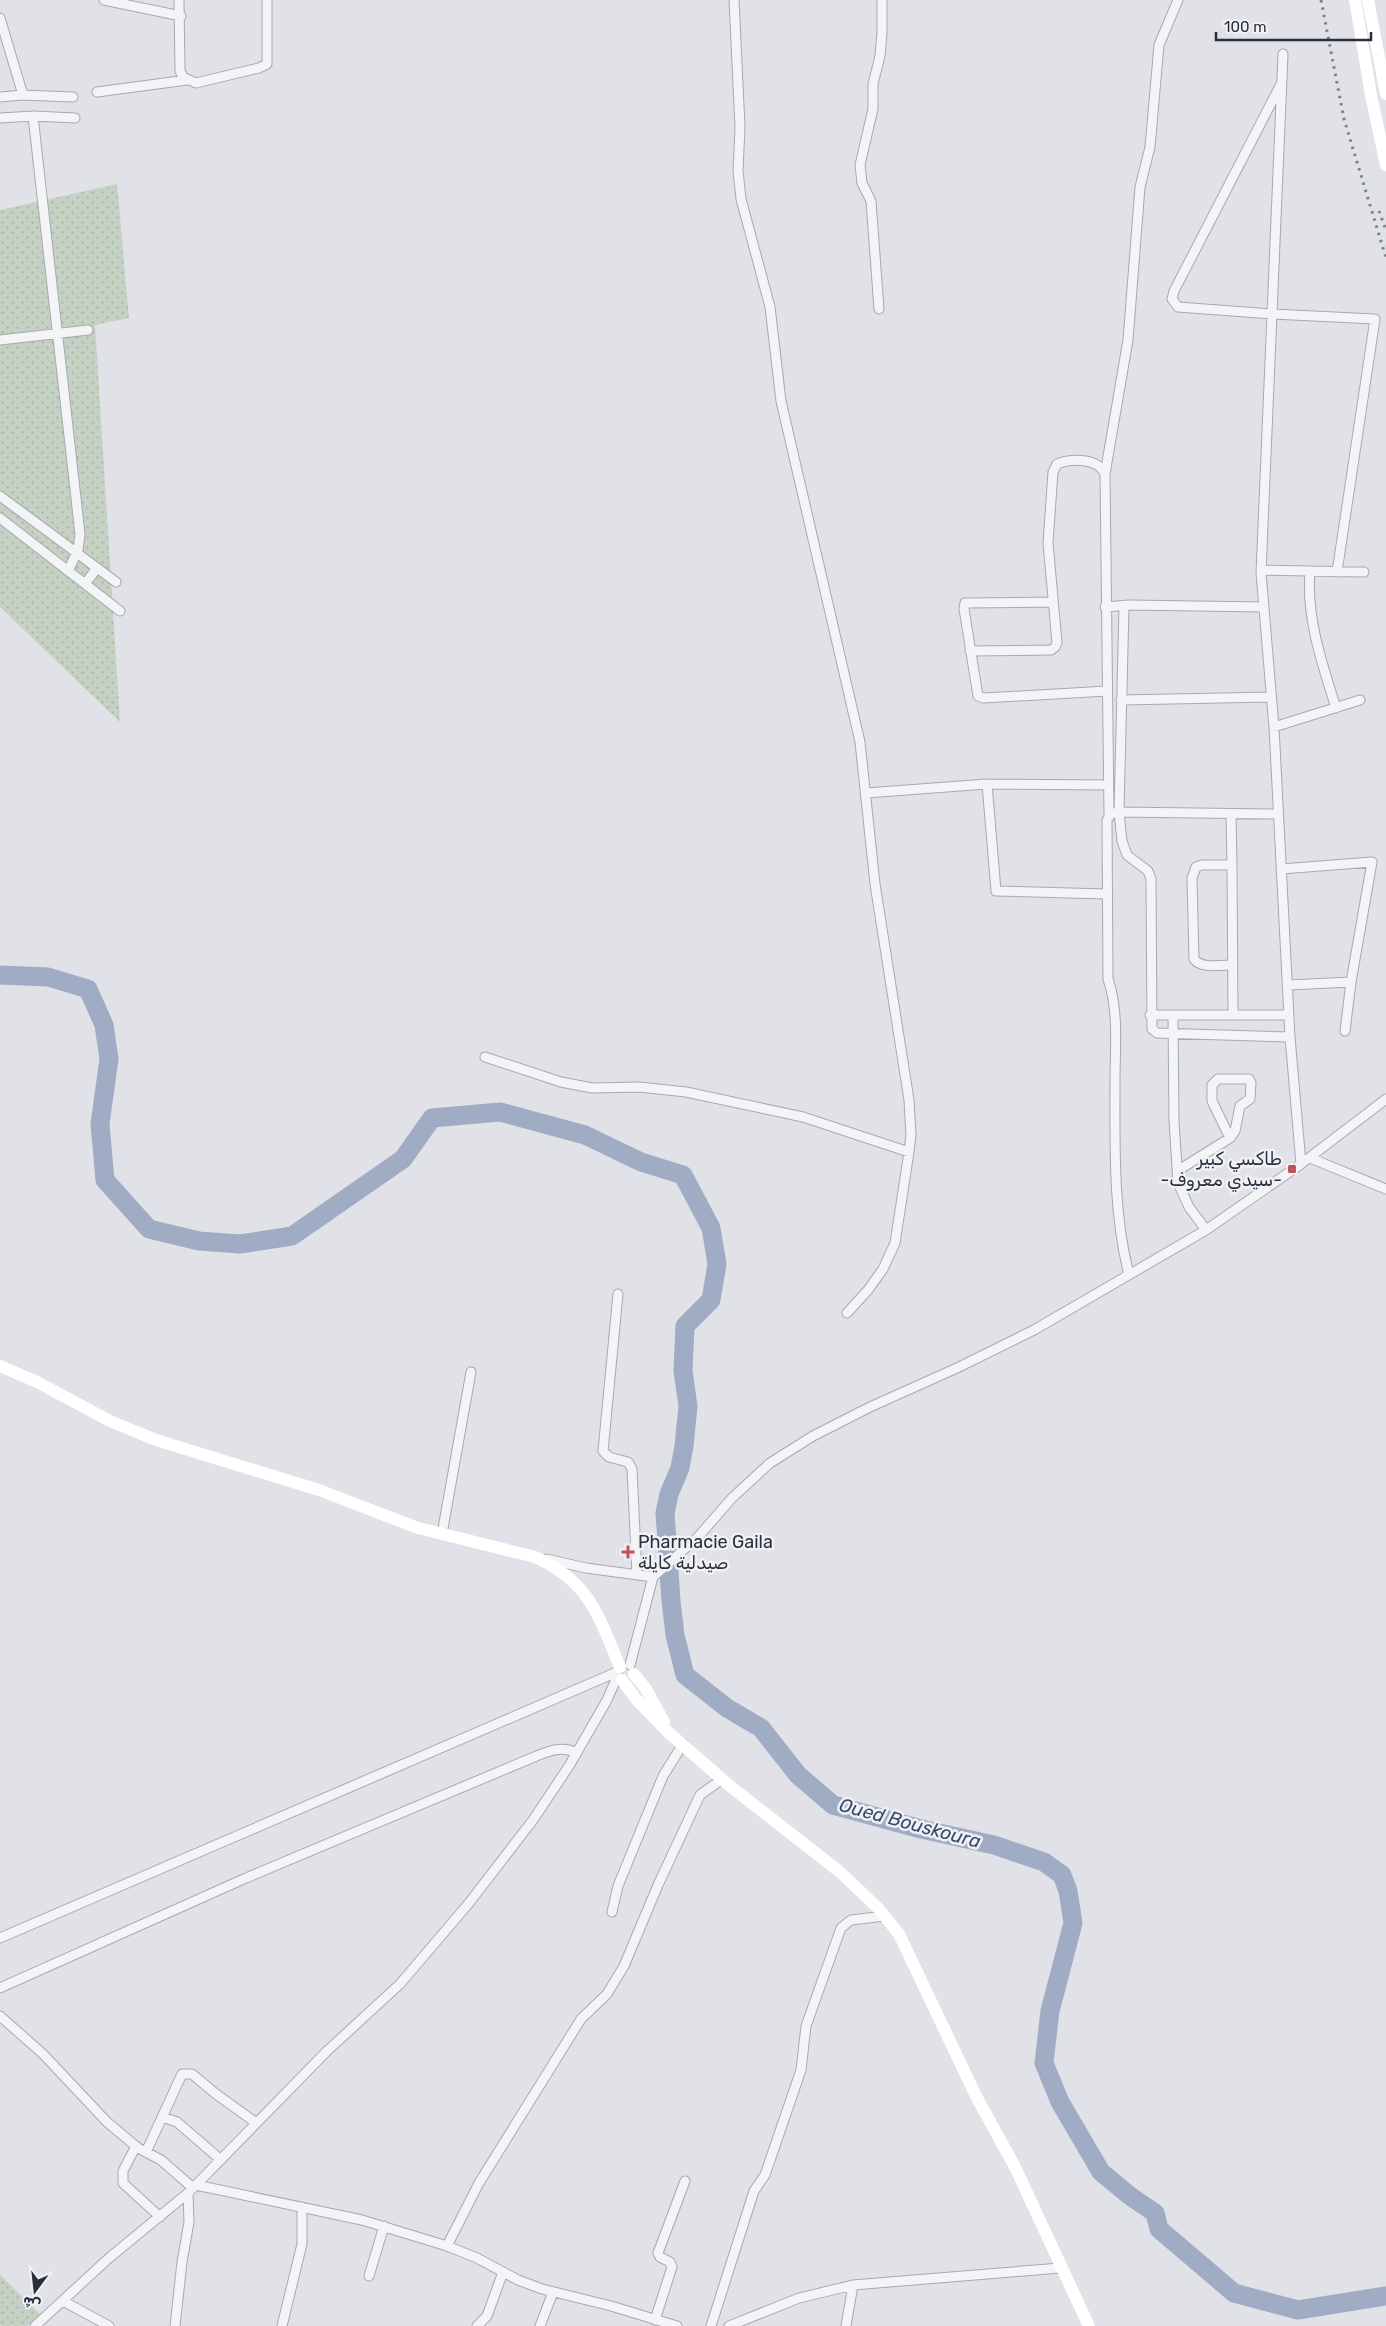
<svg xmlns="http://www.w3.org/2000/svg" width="1386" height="2326" viewBox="0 0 1386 2326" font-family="Rubik,'Noto Naskh Arabic',sans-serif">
  <defs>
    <pattern id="green-dots" width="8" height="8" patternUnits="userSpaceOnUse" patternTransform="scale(1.25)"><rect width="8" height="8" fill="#c4d1c3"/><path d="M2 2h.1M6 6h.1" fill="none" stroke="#a9b4a8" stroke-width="1.8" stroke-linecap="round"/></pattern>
  </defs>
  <rect width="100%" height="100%" fill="#e1e2e8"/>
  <path fill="url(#green-dots)" d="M117 184 129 318 95 325 120 722 0 607V210Z
    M0 2275 44 2318 26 2326H0Z"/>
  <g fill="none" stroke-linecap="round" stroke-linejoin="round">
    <path stroke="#9facc4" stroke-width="19" d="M0 975 48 977 88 989 104 1025 109 1059 100 1124 105 1180 149 1229 199 1241 240 1244 292 1236 403 1159 432 1118 500 1112 585 1135 641 1162 683 1175 711 1228 717 1264 711 1300 685 1326 683 1371 688 1406 684 1446 680 1468 669 1494 665 1513 671 1601 675 1635 685 1675 727 1708 761 1728 798 1775 833 1805 921 1829 994 1845 1044 1862 1062 1875 1068 1891 1073 1923 1050 2011 1044 2063 1060 2102 1101 2172 1130 2196 1155 2213 1159 2229 1234 2293 1298 2310 1386 2296"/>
    <defs>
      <path id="street" d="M104 0 181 16
        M179 0 180 71 183 77 196 83 259 68 267 64V0
        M734 0 740 127 738 171 741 199 770 307 781 401 860 742 875 884 909 1100 911 1135 909 1152 895 1243 883 1269 868 1290 847 1313
        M0 18 23 95
        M1283 54 1261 573 1274 727 1290 1037 1301 1164
        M1281 84 1174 291 1172 299 1178 307 1272 314 1375 319 1337 572
        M97 92 187 80
        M0 97 23 95 73 97
        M33 116 80 534 78 550 68 571
        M0 118 33 116 75 118
        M879 309 871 201 862 183 860 165 873 109V84L880 56 882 33V0
        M0 340 88 330
        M1105 474 1128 340 1140 187 1150 147 1159 45 1178 0
        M0 496 116 582
        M0 518 120 611
        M1262 570 1364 572
        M1310 571C1306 618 1322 663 1336 708
        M85 584 97 568
        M1053 602 965 603 964 609 978 696 983 698 1107 691
        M1105 607 1129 605 1264 607
        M1124 607 1119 812 1122 841 1127 855 1148 871 1151 879 1152 1029 1157 1033 1290 1037
        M970 651 1051 650 1055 647 1057 643 1048 543 1053 472 1057 464C1072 458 1098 458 1105 474L1109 815
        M1121 700 1270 697
        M1274 727 1360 700
        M866 793 987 784
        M1231 814 1232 865
        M1281 869 1372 862 1351 982 1345 1031
        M1106 894 996 891 987 784 1108 785
        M1233 965C1221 965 1201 969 1194 959L1192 878 1196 867 1202 865H1232L1233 1015
        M1288 985 1351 982
        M1150 1015H1289
        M1173 1015 1174 1121 1178 1183 1189 1207 1206 1230
        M485 1057 561 1082 592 1088 639 1087 686 1092 803 1117 909 1152
        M1310 1158 1386 1189
        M1177 1171 1230 1138 1235 1131 1240 1106 1250 1099 1251 1083 1249 1079H1218L1212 1085V1101L1230 1138
        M1129 1275C1113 1212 1115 1147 1115 1082 1115 1048 1119 1011 1108 979L1107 820 1112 813 1119 812 1278 814
        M618 1294 603 1451 609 1457 628 1462 632 1469 637 1575
        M442 1534 471 1372
        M547 1559 586 1568 653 1577
        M630 1665 653 1577 698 1537 732 1498 770 1463 813 1436 870 1407 957 1368 1034 1330 1206 1230 1301 1164 1386 1099
        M612 1912 618 1886 663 1776 683 1744
        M0 1938 617 1672
        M0 1988 246 1878 527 1760C544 1753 560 1744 577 1753
        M0 2016 43 2054 107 2122 138 2148 161 2160 193 2188
        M163 2117 177 2122 221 2160
        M136 2146 123 2171V2183L160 2217
        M146 2152 182 2074H192L216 2094 255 2122
        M196 2185 362 2220 447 2246 477 2258 518 2280 542 2289 611 2306 677 2326
        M447 2246 479 2183 581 2019 607 1994 624 1966 658 1885 700 1795 722 1779
        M369 2276 384 2226
        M63 2301 109 2326
        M655 2320 672 2267 670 2262 660 2257 658 2253 685 2181
        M35 2326 109 2258 188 2193 326 2052 400 1984 469 1903 533 1820 569 1766 607 1700 618 1675
        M175 2326 182 2262 189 2222 188 2193
        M282 2326 302 2244V2207
        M477 2326 487 2316 503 2272
        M540 2326 553 2292
        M711 2326 754 2191 765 2175 801 2070 806 2026 841 1928 851 1920 885 1916
        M729 2326 799 2298 853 2285 1060 2268
        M846 2326 853 2285"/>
    </defs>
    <use href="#street" stroke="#a7a9b1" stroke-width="11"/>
    <use href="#street" stroke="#f3f4f6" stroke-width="9"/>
    <path stroke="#fff" stroke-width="12" d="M1355 0 1371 95 1386 165
      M1368 0 1386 94
      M0 1366 37 1382 110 1421 156 1440 319 1490 418 1528 535 1557C590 1582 598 1615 620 1667
      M634 1674 646 1689 664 1722
      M622 1680 636 1699 669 1733 730 1786 840 1872 879 1909 899 1934 976 2096 1015 2167 1089 2326"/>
    <path stroke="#7c8190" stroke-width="3" stroke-dasharray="2.5 5" stroke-linecap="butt" d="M1321 0 1344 119 1386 258
      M1379 211 1386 230"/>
  </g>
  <g fill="#bf5356" stroke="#f0f1f5" stroke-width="2">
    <rect x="1287" y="1164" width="10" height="10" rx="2.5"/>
    <path d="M625.5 1544.5h5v5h5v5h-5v5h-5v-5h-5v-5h5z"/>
  </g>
  <g text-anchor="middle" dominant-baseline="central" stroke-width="5" stroke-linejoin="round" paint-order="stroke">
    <g font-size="18" fill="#2b2f3d" stroke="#f0f1f5" text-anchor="end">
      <text x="1282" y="1159">طاكسي كبير<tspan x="1282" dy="21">-سيدي معروف-</tspan></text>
      <text x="638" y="1542" text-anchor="start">Pharmacie Gaila<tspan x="638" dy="21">صيدلية كايلة</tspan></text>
    </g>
    <g font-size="19" font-style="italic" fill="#394a6d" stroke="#f0f1f5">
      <text transform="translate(910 1823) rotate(15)">Oued Bouskoura</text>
    </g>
  </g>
  <g transform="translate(35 2291) rotate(195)" stroke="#f0f1f5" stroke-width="4" paint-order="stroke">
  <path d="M0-4L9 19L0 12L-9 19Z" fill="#2b2f3d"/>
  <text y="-8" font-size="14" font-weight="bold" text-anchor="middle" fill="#2b2f3d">ش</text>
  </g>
  <path d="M1216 32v8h155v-8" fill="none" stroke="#2b2f3d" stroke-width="2.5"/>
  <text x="1224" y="32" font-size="15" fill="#2b2f3d" stroke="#f0f1f5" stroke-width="4" paint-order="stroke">100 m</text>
</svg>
